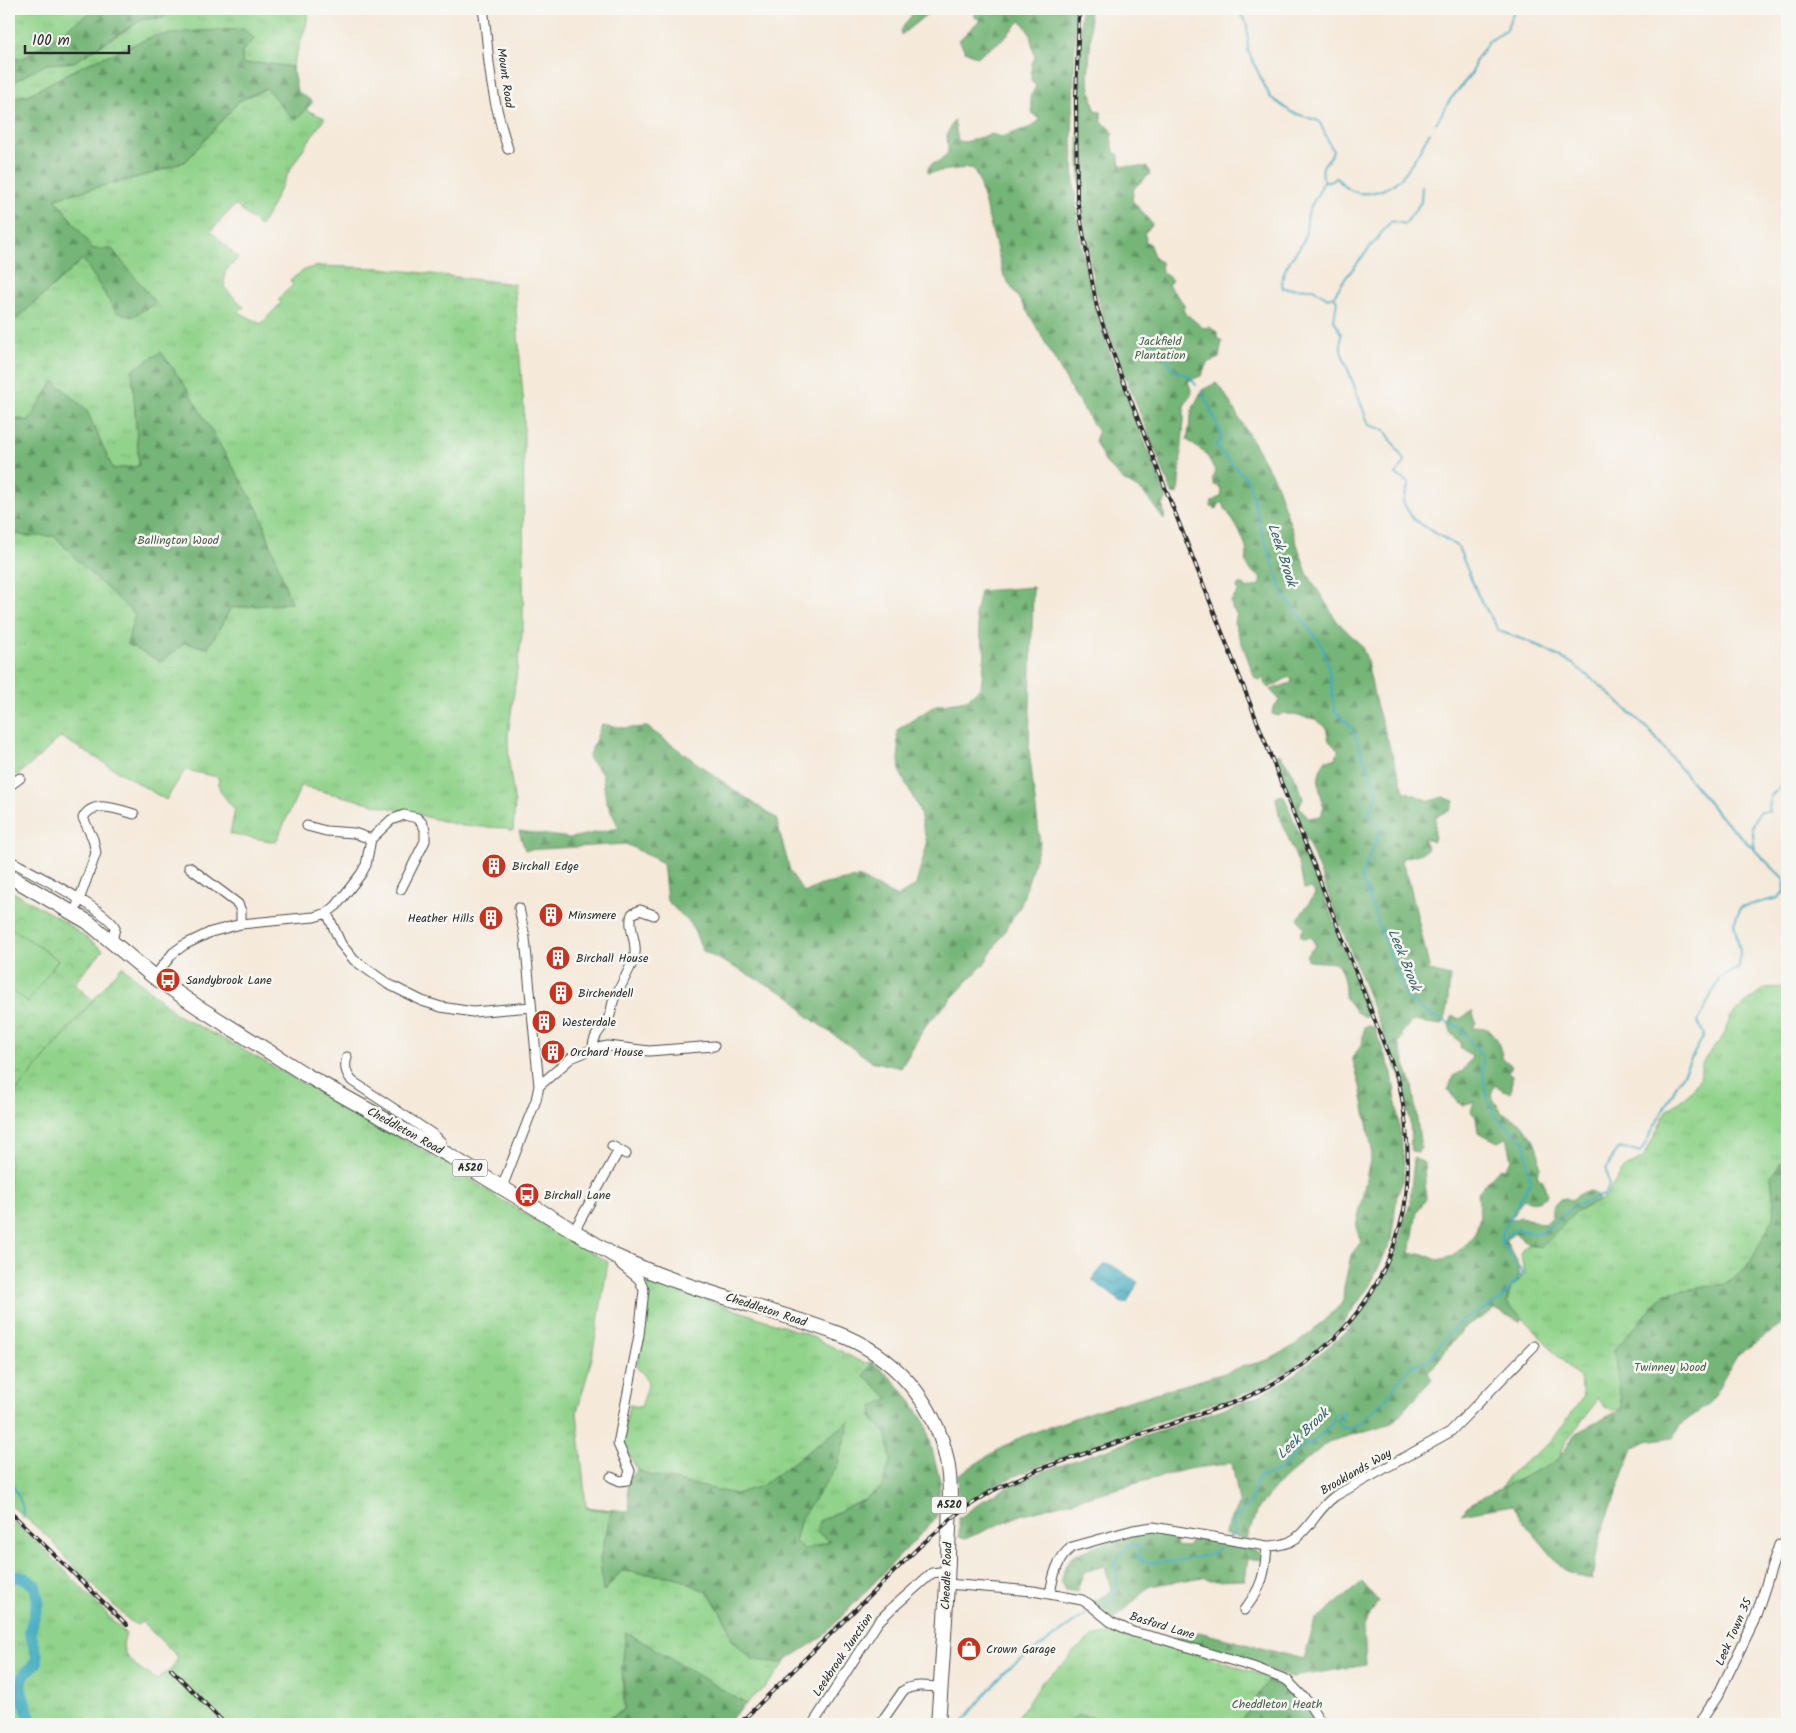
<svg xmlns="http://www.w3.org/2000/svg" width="1796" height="1733" viewBox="0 0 1796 1733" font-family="Kalam,sans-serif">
  <defs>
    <pattern id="grass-tufts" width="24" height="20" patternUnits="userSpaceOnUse" patternTransform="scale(1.25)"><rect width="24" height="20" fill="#91d38b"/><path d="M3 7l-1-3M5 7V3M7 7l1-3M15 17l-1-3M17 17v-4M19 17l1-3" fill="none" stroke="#7db578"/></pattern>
    <pattern id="forest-firs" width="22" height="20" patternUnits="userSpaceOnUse" patternTransform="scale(1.25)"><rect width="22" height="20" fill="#74b577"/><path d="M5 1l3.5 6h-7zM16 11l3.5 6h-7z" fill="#5f9362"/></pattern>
    <pattern id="park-crowns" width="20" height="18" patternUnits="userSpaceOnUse" patternTransform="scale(1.25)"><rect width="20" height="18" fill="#91d38b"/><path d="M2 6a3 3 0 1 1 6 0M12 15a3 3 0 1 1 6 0" fill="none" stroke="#7db578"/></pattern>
    <pattern id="water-waves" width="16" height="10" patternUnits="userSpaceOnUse" patternTransform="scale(1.25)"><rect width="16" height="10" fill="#41abc1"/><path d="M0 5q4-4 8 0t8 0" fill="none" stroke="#378b9d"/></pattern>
  </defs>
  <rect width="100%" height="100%" fill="#f6f6f2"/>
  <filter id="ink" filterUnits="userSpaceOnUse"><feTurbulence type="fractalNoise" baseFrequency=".02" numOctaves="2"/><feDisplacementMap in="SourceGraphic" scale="10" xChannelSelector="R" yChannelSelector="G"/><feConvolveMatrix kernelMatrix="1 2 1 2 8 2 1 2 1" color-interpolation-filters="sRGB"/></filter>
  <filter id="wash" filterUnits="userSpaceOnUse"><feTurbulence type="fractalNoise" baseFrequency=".0096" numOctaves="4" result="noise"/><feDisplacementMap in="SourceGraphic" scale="20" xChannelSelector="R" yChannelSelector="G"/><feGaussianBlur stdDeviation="1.12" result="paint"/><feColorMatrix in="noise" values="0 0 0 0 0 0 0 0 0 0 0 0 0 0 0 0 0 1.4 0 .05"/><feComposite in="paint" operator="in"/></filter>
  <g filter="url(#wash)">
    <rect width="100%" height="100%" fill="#f5e9da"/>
    <path fill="url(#grass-tufts)" stroke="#5e7f5b" d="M9 9H96L24 58 9 60Z
      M176 9H309L306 26 292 67 263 63 242 64V51L154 36 82 66 26 96 9 97V84L47 64 74 62 143 19 163 18Z
      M267 88 292 118H298L306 110 325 118C309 140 294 161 282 185 274 199 270 213 260 226L235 205 211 231 238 258 225 272 224 287 244 307 239 312 261 324 281 303 278 299 293 285 290 280 306 269 319 266 381 268 514 284 524 409 523 627 508 735 509 764 515 804 513 831 505 828 463 826 301 786 276 842 230 834 235 810 220 791 218 777 185 770 166 800 61 737 28 767 9 782V531L24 536H55L88 571 135 614 185 643 208 648 231 608 291 603 260 513 132 370 139 466 113 469 86 409 54 381 28 421 9 417V326L83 259 116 312 93 249 55 198 150 174 186 161 239 101Z
      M122 966 179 1016 233 1044 454 1168 500 1199 608 1262 592 1358 577 1412 586 1507 612 1510 600 1558 604 1592 621 1571 675 1577 709 1593 728 1625 732 1640 782 1663 789 1658 767 1685 746 1704 626 1632 622 1669 624 1710 596 1724H9V1518L49 1554 126 1634C124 1639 122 1645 124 1650 127 1662 148 1674 158 1680L161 1675C171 1672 174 1666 178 1657L142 1622 137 1625 130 1621 66 1559 52 1540 9 1504V1100Z
      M1787 987V1163L1781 1162 1771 1176 1775 1215 1748 1267 1726 1284 1666 1293 1614 1350 1622 1409C1605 1412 1608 1409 1597 1398L1596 1402 1565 1443 1559 1459 1500 1489 1511 1473 1551 1442 1583 1397 1580 1379 1523 1318 1506 1303 1511 1289 1524 1275 1522 1260 1520 1255 1522 1250 1528 1244 1541 1247 1561 1228 1568 1219 1578 1210 1599 1201 1606 1196 1619 1176 1627 1166 1640 1160 1645 1155 1663 1118 1667 1111 1690 1093 1699 1079 1703 1061 1724 1035 1730 1018 1735 1012 1765 988Z
      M649 1280 806 1334 835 1348 863 1363 872 1362 865 1376 889 1398 871 1417 887 1435 891 1460 881 1488 866 1499 819 1521 831 1541 804 1551 795 1542 800 1519 837 1467 849 1422 761 1486 735 1494 650 1475 638 1470 624 1446 623 1436 629 1405 641 1407C647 1387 654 1383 637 1368Z
      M1107 1634C1164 1640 1217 1660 1270 1678L1239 1724H1132L1079 1715 1066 1724H1030L1015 1721 1042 1682 1067 1661 1073 1652 1093 1637Z"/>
    <path fill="url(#forest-firs)" stroke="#507051" d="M96 9H176L163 18 143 19 74 62 47 64 9 84V60L24 58Z
      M914 9H933L901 35V30L913 13Z
      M972 9H1076L1072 138 1074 184 1078 223 1085 265 1096 311 1110 353 1167 499C1159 506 1166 512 1164 520L1143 492 1123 480 1105 462 1095 441 1098 432 1071 389 1032 319 1004 276 978 178 973 168 955 169 928 173C927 162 935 165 942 159 945 157 946 155 948 152L947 134 954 120 958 141 965 142 991 134 1001 137 1031 127 1040 120 1033 114 1030 97 1036 86 1031 81 1032 63 1035 58 1030 34 1021 20 1002 40 977 57 965 51 959 40 980 20 975 17Z
      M1081 9H1089L1091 33 1088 79 1095 110 1101 112V122L1110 128 1114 134 1111 137 1114 152 1119 155V162L1123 166 1147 167 1150 174 1134 188 1132 200 1152 224 1151 227 1144 233 1146 238 1145 242 1149 243 1155 259 1161 262 1162 272 1172 280 1168 285 1184 304V312L1203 328 1209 327 1217 332V338L1222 341 1219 358 1207 363 1201 376 1188 381 1192 393 1184 406V420L1178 493 1173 495 1116 353 1102 315 1093 279 1081 200 1078 147Z
      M244 29 255 39 242 51V64L263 63 292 67 297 91 313 102 298 118H292L266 88 239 101 186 161 150 174 55 198 93 249H112L156 303 132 317 116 312 83 259 9 326V97L26 96 82 66 154 36 197 31Z
      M161 352 184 384 260 513 291 603 231 608 208 648 185 643 161 662 127 644 135 614 88 571 55 536H24L9 531V417L28 421 54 381 86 409 113 469 139 466 132 370Z
      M1216 383 1222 389 1275 480 1307 573 1337 621 1361 645 1366 657 1376 704 1404 791 1430 801 1443 797 1454 801 1451 810 1436 816 1434 841 1423 838 1428 849 1422 853 1401 859 1409 881 1430 971 1450 976C1448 992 1449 1013 1441 1025L1412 1021 1401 1034 1403 1036 1398 1043 1412 1085 1421 1148 1418 1152 1411 1151 1410 1122 1402 1082 1274 755 1278 753C1290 766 1299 782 1303 799L1299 806 1308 818 1321 816C1329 797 1308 784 1326 760L1335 759 1339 751 1329 741 1326 727 1315 719 1283 713 1278 716 1272 714 1273 707 1280 700 1270 690 1291 683 1292 680 1289 677 1269 688 1265 684 1264 678 1259 680 1255 678 1234 622 1237 615 1232 608 1231 601 1238 592 1237 588 1239 584 1245 586 1247 589 1259 585 1262 578 1251 571 1246 562C1251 542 1232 521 1222 503L1219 504 1217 509 1211 507 1212 501 1222 496 1220 487 1214 485 1212 480 1216 472 1206 454 1187 440 1192 410 1202 390Z
      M1033 587 1029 750 1040 843 1021 905 984 964 926 1025 901 1068 871 1061 807 1016 793 998 703 951 691 924 667 901 663 863 626 844 525 850 519 831 570 838 619 828 606 800 602 773 588 758 602 724 625 728 647 727 733 789 776 818 790 871 804 893 821 885 858 877 897 897 916 885 927 844 919 809 900 772 897 730 936 705 967 700 981 687 985 653 975 614 980 591Z
      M1280 795 1284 796 1369 1010 1365 1017 1356 1012 1345 997C1345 985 1344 974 1337 963L1309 961 1306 955 1316 946 1311 937 1303 938 1300 935 1304 928 1298 919 1315 894 1312 888 1304 889 1300 868 1279 814 1276 798Z
      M1472 1011 1476 1022 1473 1028 1488 1029 1497 1039 1503 1058 1512 1066 1508 1072 1512 1075V1088L1510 1093 1494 1085 1491 1095 1502 1113 1520 1122 1534 1141 1539 1155 1540 1167 1537 1173 1539 1179 1543 1180 1547 1196C1539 1202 1533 1203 1524 1199L1517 1208 1515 1214 1508 1219 1513 1220 1521 1217 1544 1224 1552 1218V1208L1560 1199 1566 1198 1571 1200 1583 1192 1590 1191 1596 1195 1599 1201 1578 1210 1568 1219 1561 1228 1541 1247 1528 1244 1515 1233 1505 1240 1517 1261 1519 1281 1511 1289 1506 1303 1523 1318 1520 1322 1495 1309 1463 1329 1428 1373 1432 1379 1392 1423 1328 1442 1275 1487 1256 1512 1247 1539 1224 1534 1239 1502 1232 1463 1188 1469 1021 1515 965 1539 959 1537V1518L990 1496 1033 1475 1257 1397 1291 1377 1345 1333 1378 1286 1393 1258 1410 1203 1414 1157 1424 1163 1426 1199 1417 1211 1410 1254 1420 1253 1438 1260 1453 1256 1474 1237 1480 1217 1478 1192 1499 1169 1505 1168 1512 1160 1507 1137 1498 1142 1478 1132 1476 1117 1471 1112 1474 1101 1462 1106 1448 1091 1453 1076 1463 1071 1472 1057 1460 1047 1461 1043 1452 1035 1449 1025 1453 1016 1460 1019Z
      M1368 1026 1374 1027 1392 1073 1404 1162 1403 1181 1397 1195 1391 1241 1370 1285 1343 1324 1327 1340 1297 1365 1263 1386 1220 1403 1215 1402 1157 1422 1110 1443 1064 1457 1031 1469 1004 1481 959 1507 958 1475 996 1451 1021 1437 1091 1412 1228 1372C1244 1364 1262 1364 1276 1356 1302 1343 1323 1322 1343 1302L1344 1287 1351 1255 1361 1242 1356 1227 1372 1150 1360 1086 1352 1057 1362 1045 1364 1027Z
      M1781 1162 1787 1163V1321L1737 1356 1708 1405 1680 1425 1673 1437 1646 1441 1633 1448 1599 1540 1592 1580 1566 1572 1521 1519 1513 1505 1460 1514 1472 1503 1559 1459 1576 1433 1622 1409 1614 1350 1666 1293 1726 1284 1748 1267 1775 1215 1771 1176Z
      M872 1362 892 1379 909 1398 926 1425 940 1481 937 1517 822 1637 782 1663 753 1660 732 1640 728 1625 709 1593 675 1577 621 1571 603 1592 600 1558 612 1511 586 1508 630 1511 627 1480 638 1470 650 1475 735 1494 761 1486 850 1421 837 1467 801 1518 795 1542 804 1550 830 1541 816 1532 819 1521 866 1499 881 1488 891 1460 887 1435 871 1417 873 1407 889 1398 864 1376Z
      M1148 1532 1177 1538 1176 1546 1187 1547 1193 1538 1253 1549 1263 1555 1260 1559H1248L1245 1580 1210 1581 1203 1577 1150 1586 1114 1620 1092 1602 1107 1595 1111 1589 1105 1566C1083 1572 1083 1570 1077 1592L1065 1590 1061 1583C1063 1575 1064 1566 1069 1560 1081 1547 1129 1537 1148 1532Z
      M1362 1582 1378 1601 1364 1626 1366 1665 1292 1677 1172 1639 1199 1632 1304 1659 1315 1621Z
      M626 1632 746 1704 725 1724H593L605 1721 624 1710 625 1702 622 1669Z
      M1270 1678 1285 1684 1307 1706 1318 1724H1239Z
      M1079 1715 1132 1724H1066Z"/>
    <path fill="url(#park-crowns)" stroke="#5e7f5b" d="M13 892 62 920 103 950 74 984 93 1000 9 1100V893Z"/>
    <path fill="#91d38b" stroke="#5e7f5b" d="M9 926 58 960 28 1002 9 988Z"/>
    <path fill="url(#water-waves)" stroke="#366b76" d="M1105 1264H1110L1138 1282 1127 1303H1123L1093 1281V1278Z"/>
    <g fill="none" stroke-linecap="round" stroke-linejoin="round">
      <path stroke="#41abc1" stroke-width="2" d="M1237 9 1247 24 1248 51 1270 97 1291 112 1319 121 1333 151C1330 161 1325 161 1323 167 1321 172 1324 177 1323 182 1321 190 1311 204 1308 214 1306 223 1307 236 1302 244 1294 255 1278 274 1283 288L1313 289 1328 298 1334 296 1337 301 1334 320 1341 334V351L1369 425 1385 430 1405 462 1396 474 1409 484 1403 502 1413 519 1458 547 1478 595 1499 631 1530 642 1573 664 1602 687 1650 731 1718 814 1784 879 1785 891 1778 898 1741 907 1734 923 1740 951 1739 968 1720 977 1698 1022 1704 1035 1640 1153 1621 1147 1613 1155 1606 1170 1609 1187 1604 1195 1577 1205 1540 1234 1515 1229 1502 1241
        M1436 123 1450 100 1472 73 1475 62 1488 42 1506 30 1515 9
        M1323 183 1337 178C1346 189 1354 195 1370 193 1405 188 1414 158 1430 132
        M1334 296 1344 280 1391 221 1405 224 1421 202 1422 186
        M1146 332 1175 371 1189 376 1196 385
        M1203 393 1222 436 1216 447 1248 480 1261 529 1283 594 1321 644 1328 664 1335 712 1351 726 1378 793 1369 813 1381 829 1361 877 1406 998 1431 1016 1459 1027 1482 1056 1484 1086 1494 1115 1525 1142 1530 1182 1503 1231 1501 1242 1519 1267 1522 1274 1501 1300 1460 1321 1428 1360 1410 1367 1383 1402 1360 1423 1349 1429 1341 1427 1339 1421 1345 1412 1341 1411 1335 1415 1331 1425 1311 1444H1306C1294 1449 1292 1462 1281 1469 1273 1475 1267 1474 1259 1477 1253 1486 1254 1496 1249 1504 1245 1510 1239 1514 1234 1519V1532L1230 1538
        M1755 850 1752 827 1759 812H1769L1770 797 1783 784 1787 773
        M9 1473C10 1487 27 1503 22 1517
        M1099 1607C1103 1606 1108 1605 1110 1602 1121 1593 1116 1572 1115 1562L1126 1546 1134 1543 1138 1546 1140 1551 1137 1557C1147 1569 1192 1558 1207 1555L1215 1552 1225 1543
        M961 1724 1005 1671 1092 1610"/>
      <path stroke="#41abc1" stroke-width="12" d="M9 1576 25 1578 35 1586 38 1601 30 1632 37 1656V1662C32 1667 23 1673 21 1681 18 1691 29 1712 32 1724"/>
    </g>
  </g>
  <g filter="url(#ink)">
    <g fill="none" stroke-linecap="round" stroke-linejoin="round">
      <defs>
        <path id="minor" d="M483 9C486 27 487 44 489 63 492 92 499 121 508 149
          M9 786 20 778
          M307 826 326 831 354 833 371 839
          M9 860C27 870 111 912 115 928L112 941
          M189 867 238 904 241 911V924
          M327 913 341 944 354 960 388 984 422 1001 441 1007 473 1012 531 1007
          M74 914 96 853 93 839 83 818C93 799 118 809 134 814
          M154 977 173 953 184 945 211 932 241 924 314 917 327 913 336 906 361 874 366 865 371 839 391 820 404 815 417 818 422 823 425 829V841L401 889
          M593 1049C592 1035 604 1027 610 1015 612 1009 612 1002 615 997 622 984 628 972 634 959 639 943 627 928 632 914L640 910 654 915
          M347 1057C344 1067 346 1073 352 1081L434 1135 441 1142 438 1149
          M539 1086 571 1058 593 1049 608 1046 649 1051 714 1046
          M612 1146 626 1154
          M502 1187 536 1100 539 1086 525 938 519 908
          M574 1231 619 1150
          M611 1477 620 1481 627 1480 630 1471 618 1444 639 1335 644 1290 639 1279 620 1264 618 1260
          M947 1584 1033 1591 1082 1600 1089 1604 1111 1622 1133 1632 1162 1639 1253 1667 1287 1680 1307 1701 1322 1724
          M1050 1594C1053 1576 1057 1558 1072 1547L1133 1530 1153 1527 1267 1546C1308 1546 1307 1517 1335 1496L1450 1432 1534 1346
          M1244 1610C1262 1588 1265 1574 1267 1546
          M813 1724 878 1622 890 1610 932 1573 947 1571
          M880 1724 903 1691C914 1683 928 1687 941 1687
          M1699 1724 1717 1697 1754 1621 1779 1545"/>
        <path id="highway" d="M9 876 88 922 154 977 198 1007 306 1075 450 1156 615 1256C686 1290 763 1306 836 1333 893 1354 935 1401 947 1461 953 1492 948 1527 948 1559 946 1614 942 1669 938 1724"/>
      </defs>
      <use href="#minor" stroke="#494845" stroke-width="11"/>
      <use href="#highway" stroke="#494845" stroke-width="16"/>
      <use href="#minor" stroke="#fff" stroke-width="9"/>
      <use href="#highway" stroke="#fff" stroke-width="14"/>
      <defs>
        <path id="rail" d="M9 1511 127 1625
          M171 1669 225 1724
          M739 1724 919 1547 959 1512 992 1491 1037 1470 1235 1402C1311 1371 1372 1316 1397 1236 1400 1226 1404 1214 1405 1203 1411 1163 1407 1122 1399 1082L1120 373 1097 308 1077 199 1076 100 1079 9"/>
      </defs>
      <use href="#rail" stroke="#2b2b2b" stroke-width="4"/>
      <use href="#rail" stroke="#f6f6f2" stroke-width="2" stroke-dasharray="5.5" stroke-linecap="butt"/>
    </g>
  </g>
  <defs>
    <symbol id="building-disc" viewBox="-11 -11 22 22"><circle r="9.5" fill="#c8321e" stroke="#f6f6f2"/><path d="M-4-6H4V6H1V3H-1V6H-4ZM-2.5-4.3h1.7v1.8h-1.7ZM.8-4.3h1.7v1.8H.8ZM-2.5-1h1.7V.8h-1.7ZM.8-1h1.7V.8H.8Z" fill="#fff"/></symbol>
    <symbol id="bus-disc" viewBox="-11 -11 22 22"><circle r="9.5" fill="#c8321e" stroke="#f6f6f2"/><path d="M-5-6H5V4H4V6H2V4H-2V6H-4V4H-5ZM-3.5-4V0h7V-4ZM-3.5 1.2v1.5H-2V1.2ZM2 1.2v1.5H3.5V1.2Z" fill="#fff"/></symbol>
    <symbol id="shop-disc" viewBox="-11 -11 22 22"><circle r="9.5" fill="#c8321e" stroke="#f6f6f2"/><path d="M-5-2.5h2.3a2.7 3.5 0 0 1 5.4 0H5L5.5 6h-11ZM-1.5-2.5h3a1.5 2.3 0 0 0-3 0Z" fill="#fff"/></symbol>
  </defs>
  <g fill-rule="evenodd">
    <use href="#building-disc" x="480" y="852" width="28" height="28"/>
    <use href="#building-disc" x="537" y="901" width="28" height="28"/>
    <use href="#building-disc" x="477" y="904" width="28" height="28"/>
    <use href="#building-disc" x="544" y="944" width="28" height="28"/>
    <use href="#bus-disc" x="154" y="966" width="28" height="28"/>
    <use href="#building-disc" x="547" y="979" width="28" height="28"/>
    <use href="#building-disc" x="530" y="1008" width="28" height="28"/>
    <use href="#building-disc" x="539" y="1038" width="28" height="28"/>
    <use href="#bus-disc" x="513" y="1181" width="28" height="28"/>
    <use href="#shop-disc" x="955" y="1635" width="28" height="28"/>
  </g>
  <g text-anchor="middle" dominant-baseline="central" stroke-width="5" stroke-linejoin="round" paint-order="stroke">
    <g fill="#f6f6f2" stroke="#686867" stroke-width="1">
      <rect x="452.5" y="1159.5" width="35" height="17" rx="4"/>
      <rect x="931.5" y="1496.5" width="35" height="17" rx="4"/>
    </g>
    <g font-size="11" font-weight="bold" fill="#2b2b2b">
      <text x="470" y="1168">A520</text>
      <text x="949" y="1505">A520</text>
    </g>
    <g font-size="12" fill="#2b2b2b" stroke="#f6f6f2">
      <text transform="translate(505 78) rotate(82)">Mount Road</text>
      <text transform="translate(405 1131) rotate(29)">Cheddleton Road</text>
      <text transform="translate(766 1310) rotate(18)">Cheddleton Road</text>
      <text transform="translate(1356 1472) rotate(-30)">Brooklands Way</text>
      <text transform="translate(947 1576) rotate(-88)">Cheadle Road</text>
      <text transform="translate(1162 1626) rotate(17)">Basford Lane</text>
      <text transform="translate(1734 1632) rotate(-66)">Leek Town 35</text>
      <text transform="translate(843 1655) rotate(-56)">Leekbrook Junction</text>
    </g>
    <g font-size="12" fill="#4a5d48" stroke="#f6f6f2">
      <text x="1160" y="341">Jackfield<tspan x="1160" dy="14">Plantation</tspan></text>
      <text x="178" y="540">Ballington Wood</text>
      <text x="1670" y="1367">Twinney Wood</text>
      <text x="1277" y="1704">Cheddleton Heath</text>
    </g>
    <g font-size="12" fill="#2b2b2b" stroke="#f6f6f2" text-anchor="start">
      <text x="512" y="866">Birchall Edge</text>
      <text x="568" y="915">Minsmere</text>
      <text x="474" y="918" text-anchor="end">Heather Hills</text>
      <text x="576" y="958">Birchall House</text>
      <text x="186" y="980">Sandybrook Lane</text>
      <text x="578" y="993">Birchendell</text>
      <text x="562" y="1022">Westerdale</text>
      <text x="570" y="1052">Orchard House</text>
      <text x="544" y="1195">Birchall Lane</text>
      <text x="986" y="1649">Crown Garage</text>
    </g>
    <g font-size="14" font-style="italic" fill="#345e67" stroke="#f6f6f2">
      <text transform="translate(1282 555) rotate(72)">Leek Brook</text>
      <text transform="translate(1404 960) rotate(68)">Leek Brook</text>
      <text transform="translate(1303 1434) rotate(-44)">Leek Brook</text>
    </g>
  </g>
  <rect width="1796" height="1733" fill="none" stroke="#f6f6f2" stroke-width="30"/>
  <path d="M25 45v8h104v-8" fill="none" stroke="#2b2b2b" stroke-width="2.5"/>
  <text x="32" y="45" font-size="15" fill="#2b2b2b" stroke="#f6f6f2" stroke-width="4" paint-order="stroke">100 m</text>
</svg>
